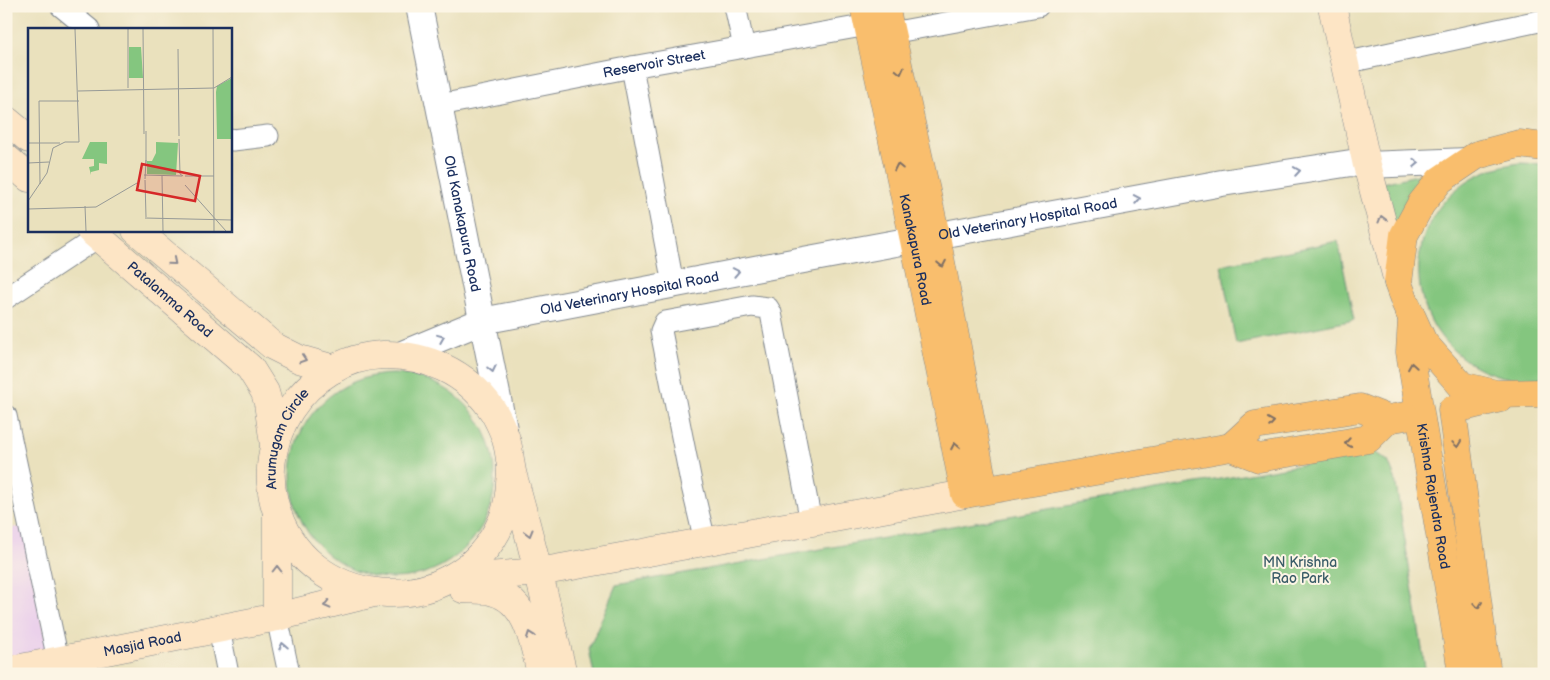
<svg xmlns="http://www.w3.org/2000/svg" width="1550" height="680" viewBox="0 0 1550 680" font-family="'Balsamiq Sans',sans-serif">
  <rect width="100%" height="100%" fill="#fcf5e5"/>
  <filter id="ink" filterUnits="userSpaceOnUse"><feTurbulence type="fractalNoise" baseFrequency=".02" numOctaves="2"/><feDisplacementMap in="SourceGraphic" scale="10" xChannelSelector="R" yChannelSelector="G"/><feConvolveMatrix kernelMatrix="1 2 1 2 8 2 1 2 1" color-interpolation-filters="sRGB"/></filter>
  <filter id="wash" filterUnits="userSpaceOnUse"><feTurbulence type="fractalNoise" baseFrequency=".0096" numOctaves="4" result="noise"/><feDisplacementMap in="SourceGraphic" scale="20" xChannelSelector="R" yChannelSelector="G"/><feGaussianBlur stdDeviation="1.12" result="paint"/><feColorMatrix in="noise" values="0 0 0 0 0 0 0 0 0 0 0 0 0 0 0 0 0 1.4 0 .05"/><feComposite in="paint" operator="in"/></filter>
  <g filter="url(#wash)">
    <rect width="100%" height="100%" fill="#eae1bd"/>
    <path fill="#ebd1eb" d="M24 526 49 658 6 666V529Z"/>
    <path fill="#84c67f" stroke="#507a6e" d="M1520 163 1544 164V378C1523 382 1500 378 1481 369 1410 335 1396 238 1458 188 1476 173 1497 166 1520 163Z
      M1434 171 1393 232 1378 184Z
      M1338 241 1354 320 1236 344 1221 265Z
      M291 476a102 102 0 1 1 204 0a102 102 0 1 1-204 0Z
      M1374 452 1388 461 1395 478 1426 674H594L589 649 616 585Z"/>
  </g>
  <g filter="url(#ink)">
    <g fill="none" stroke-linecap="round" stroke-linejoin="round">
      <defs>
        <g id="minor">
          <path d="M61 6 89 29"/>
          <path d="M735 6 744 47"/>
          <path d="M891 33 1038 6"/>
          <path d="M1344 63 1544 20"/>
          <path d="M632 67 673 284"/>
          <path id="s1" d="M440 105 632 67 868 25"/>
          <path d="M230 139 233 140 268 136"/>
          <path d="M6 298 98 237"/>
          <path d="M6 416 61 674"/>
          <path d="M705 541 691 482 661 331 665 322 752 306 768 308 771 313 811 522"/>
          <path d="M277 617 289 674"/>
          <path d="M219 629 228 674"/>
        </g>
        <g id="tertiary">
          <path id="s2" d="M419 6 504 429"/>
          <path id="s3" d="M400 355 482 321 760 268 1222 183 1351 163 1367 165 1468 161"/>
        </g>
        <g id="secondary">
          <path d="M1332 6 1367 165 1398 282"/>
          <path d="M6 120 29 139"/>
          <path d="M6 158 29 178"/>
          <path id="s4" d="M90 230 250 368 265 392 268 403 274 444"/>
          <path d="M136 230 273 346 299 359 334 369"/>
          <path id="s5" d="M511 469C510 487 509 505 502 521 456 626 301 613 274 502 266 470 273 437 290 410 310 379 345 356 383 355 425 354 466 372 491 408 497 416 505 434 507 443 510 454 510 465 513 476 532 542 547 608 563 674"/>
          <path d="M277 516V617"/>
          <path d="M449 579 539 572 965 494"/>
          <path d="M463 589C472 590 485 589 494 592 528 601 534 645 541 674"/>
          <path id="s6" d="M6 671 277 617 374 593"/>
        </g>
        <g id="primary">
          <path id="s7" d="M864 6 914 240 965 494 1231 447 1259 458 1368 439 1388 419"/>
          <path d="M885 6 936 236 984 490"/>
          <path d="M1544 147 1519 144 1477 155 1440 180 1421 204 1404 235 1398 283 1405 302 1423 342 1462 386 1496 394 1544 393"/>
          <path id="s8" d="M1412 320 1410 352 1456 632 1462 674"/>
          <path d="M1231 447 1255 425 1360 408 1388 419 1405 416"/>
          <path d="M1487 674 1452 410 1501 398"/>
        </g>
      </defs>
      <use href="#minor" stroke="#82888e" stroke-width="23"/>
      <use href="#tertiary" stroke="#82888e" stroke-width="28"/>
      <use href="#secondary" stroke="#82888e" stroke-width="29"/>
      <use href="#primary" stroke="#82888e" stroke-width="29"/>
      <use href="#minor" stroke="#fff" stroke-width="21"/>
      <use href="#tertiary" stroke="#fff" stroke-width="26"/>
      <use href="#secondary" stroke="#fde5c5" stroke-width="28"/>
      <use href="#primary" stroke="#f9be6d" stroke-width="28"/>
    </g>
    <defs><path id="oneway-chevron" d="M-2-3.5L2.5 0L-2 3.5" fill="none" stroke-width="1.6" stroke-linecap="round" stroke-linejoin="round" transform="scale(1.25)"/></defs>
    <g stroke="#7f6f65">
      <use href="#oneway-chevron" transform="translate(900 71) rotate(77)"/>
      <use href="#oneway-chevron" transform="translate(898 167) rotate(-102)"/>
      <use href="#oneway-chevron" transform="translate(942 264) rotate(79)"/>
      <use href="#oneway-chevron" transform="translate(1412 366) rotate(-99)"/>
      <use href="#oneway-chevron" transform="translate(1271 422) rotate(-9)"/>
      <use href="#oneway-chevron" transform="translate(1348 443) rotate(170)"/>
      <use href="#oneway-chevron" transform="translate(1457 444) rotate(82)"/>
      <use href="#oneway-chevron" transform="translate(955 446) rotate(-101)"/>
      <use href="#oneway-chevron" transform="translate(1478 605) rotate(83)"/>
    </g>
    <g stroke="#8d97ae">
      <use href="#oneway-chevron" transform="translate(1416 163) rotate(-2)"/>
      <use href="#oneway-chevron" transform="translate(1297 171) rotate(-9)"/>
      <use href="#oneway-chevron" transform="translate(1137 199) rotate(-10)"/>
      <use href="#oneway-chevron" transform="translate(736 272) rotate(-11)"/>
      <use href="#oneway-chevron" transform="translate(441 338) rotate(-22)"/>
      <use href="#oneway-chevron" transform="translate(492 369) rotate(78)"/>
      <use href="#oneway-chevron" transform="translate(283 646) rotate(-102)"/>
    </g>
    <g stroke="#8c8a92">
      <use href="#oneway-chevron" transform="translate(1382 219) rotate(-105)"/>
      <use href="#oneway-chevron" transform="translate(173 262) rotate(40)"/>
      <use href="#oneway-chevron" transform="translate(303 359) rotate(18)"/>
      <use href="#oneway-chevron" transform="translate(529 533) rotate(75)"/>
      <use href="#oneway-chevron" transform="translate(277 569) rotate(-90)"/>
      <use href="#oneway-chevron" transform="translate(327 605) rotate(166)"/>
      <use href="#oneway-chevron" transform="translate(530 635) rotate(-110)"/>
    </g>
  </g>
  <g text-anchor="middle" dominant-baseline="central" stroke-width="4" stroke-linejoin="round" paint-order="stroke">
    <g font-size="14" fill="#1b2f5e" stroke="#fcf5e5">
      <text stroke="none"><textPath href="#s1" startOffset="218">Reservoir Street</textPath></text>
      <text stroke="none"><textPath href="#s3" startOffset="644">Old Veterinary Hospital Road</textPath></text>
      <text stroke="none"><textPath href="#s2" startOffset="222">Old Kanakapura Road</textPath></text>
      <text stroke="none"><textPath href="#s7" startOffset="249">Kanakapura Road</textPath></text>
      <text stroke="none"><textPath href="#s3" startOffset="239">Old Veterinary Hospital Road</textPath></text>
      <text stroke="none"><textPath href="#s4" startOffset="106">Patalamma Road</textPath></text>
      <text stroke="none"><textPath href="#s5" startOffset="420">Arumugam Circle</textPath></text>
      <text stroke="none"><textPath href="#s8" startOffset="178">Krishna Rajendra Road</textPath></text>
      <text stroke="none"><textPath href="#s6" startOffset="139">Masjid Road</textPath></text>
    </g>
    <g font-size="14" fill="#3a5c68" stroke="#fcf5e5">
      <text x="1300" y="562">MN Krishna<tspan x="1300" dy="16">Rao Park</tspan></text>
    </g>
  </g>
  <g transform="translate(28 28)">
    <rect width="204" height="204" fill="#eae1bd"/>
    <path d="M101 19H113L115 50H101ZM204 50V111H189L188 64 189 58ZM62 114H79V136L71 135V142L63 144V147L61 139 66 138V131H54ZM128 114 150 115 148 147 119 146V133H124L128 125Z" fill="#84c67f"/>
    <path fill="none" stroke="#979a97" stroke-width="1" d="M47 1 51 114M100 1V60M115 1 116 106M185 1 186 203M150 21 151 108M186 60 204 49M50 63 186 60M151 111 152 146 155 148M0 115H32M0 135 21 134M118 135V103M116 147 154 148M134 148 135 203M157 148H186M117 151 118 132M117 152 118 189M12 156 11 73H51M157 157 198 203M0 173 19 145 25 120 37 114H51M57 178 58 203M0 181 68 179 109 155M117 190 204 192"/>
    <path fill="#d62828" fill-opacity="0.15" stroke="#d62828" stroke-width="2.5" d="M114 136 172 148 167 173 109 162Z"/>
    <rect width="204" height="204" fill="none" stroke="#1b2f5e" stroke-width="2.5"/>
  </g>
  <rect width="1550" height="680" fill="none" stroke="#fcf5e5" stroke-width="25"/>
</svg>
